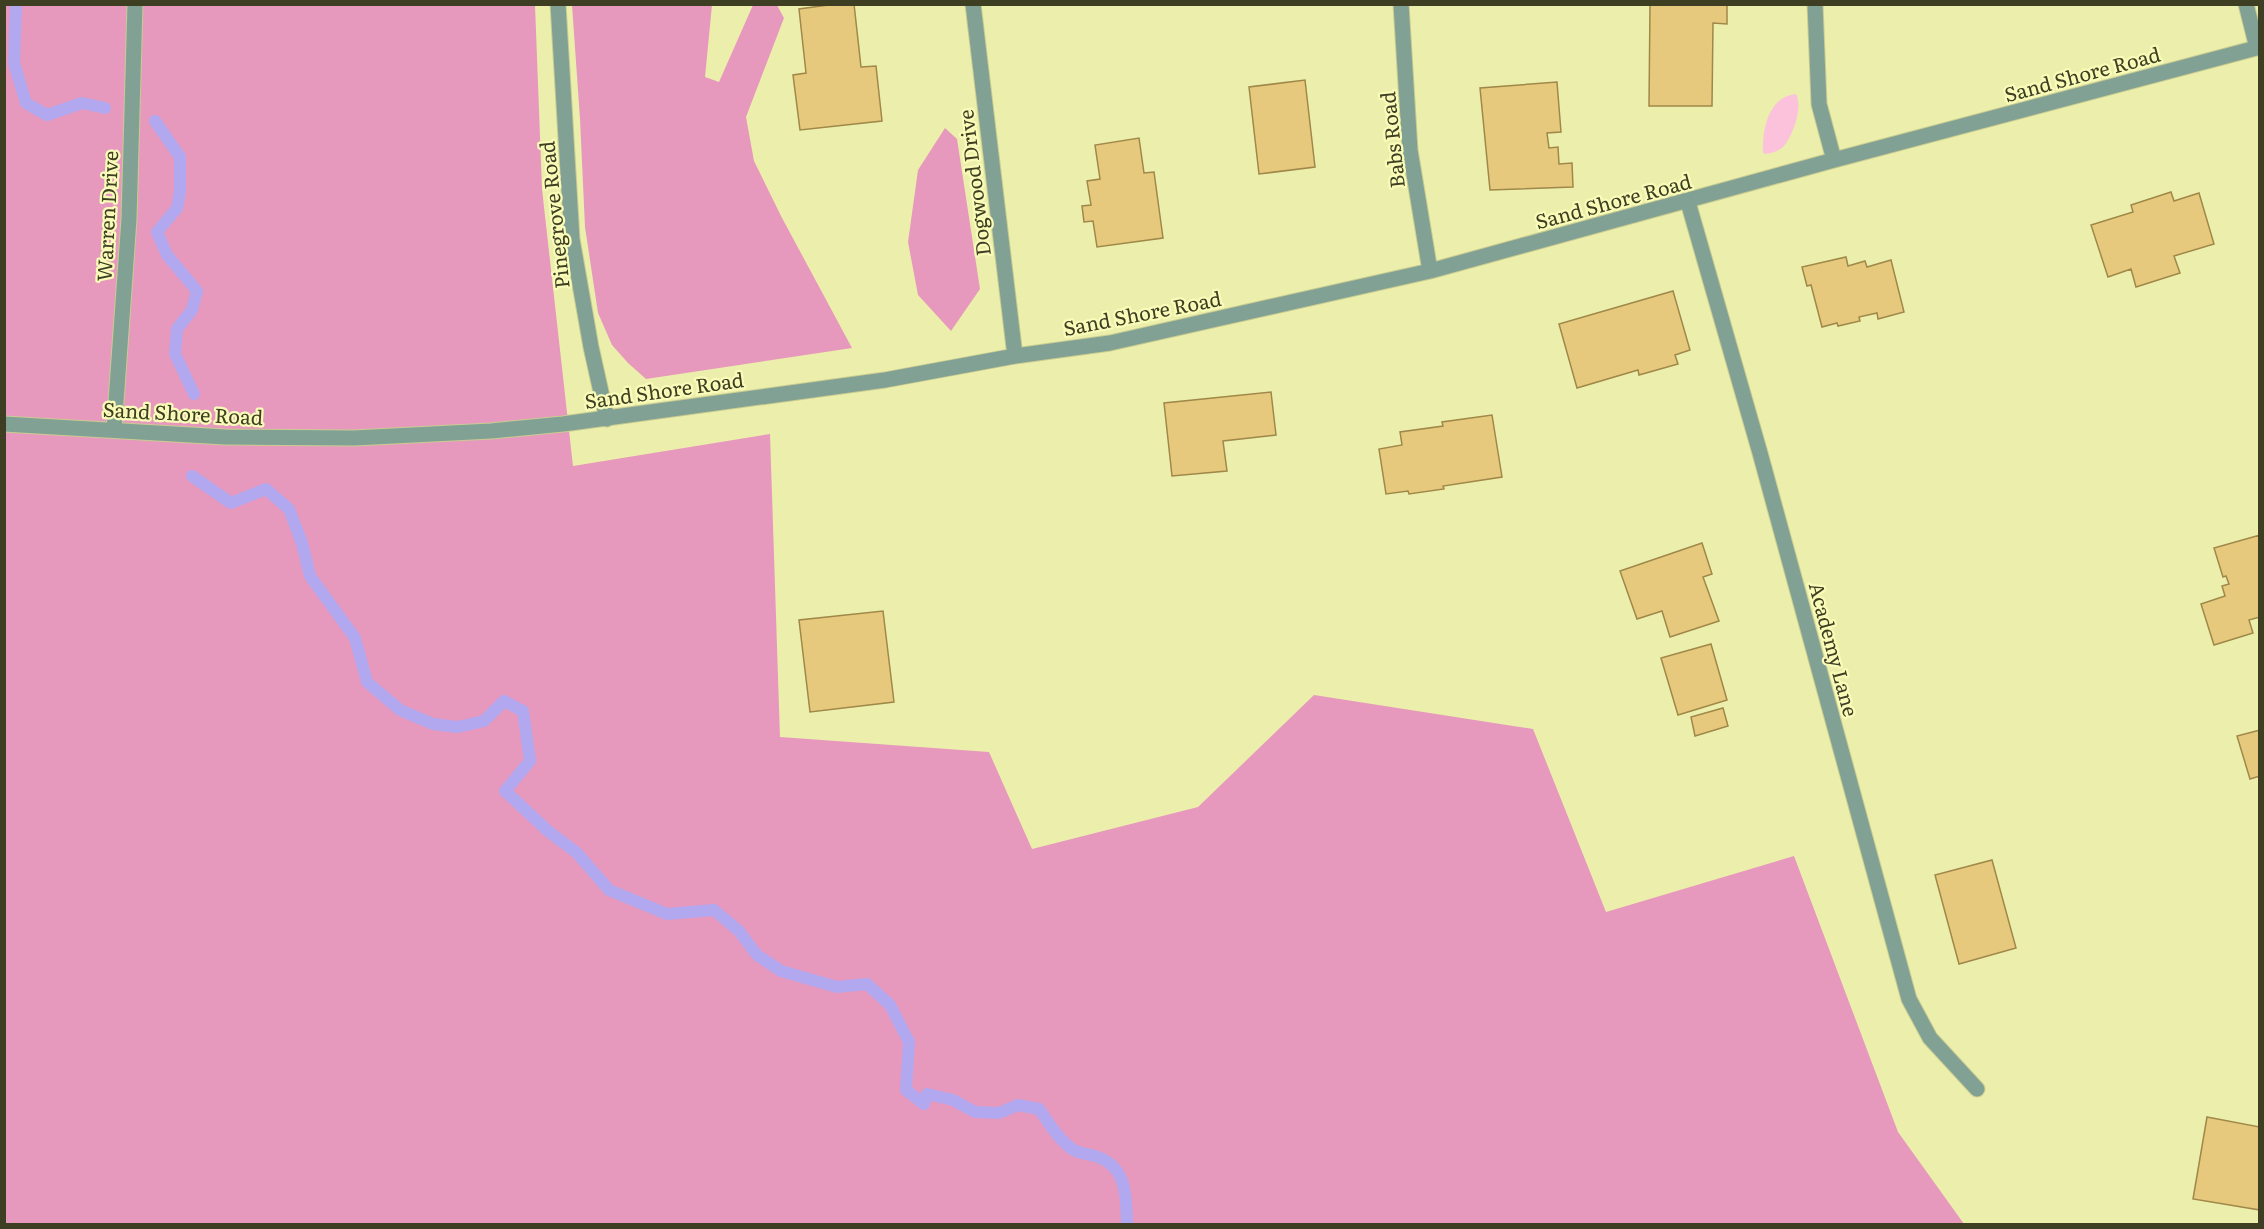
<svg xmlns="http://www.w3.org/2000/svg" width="2264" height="1229" viewBox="0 0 2264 1229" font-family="Literata,serif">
  <rect width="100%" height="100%" fill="#ecefab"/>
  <path fill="#fcc2dc" d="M1796 94C1803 108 1793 135 1784 146 1779 151 1773 153 1766 154L1763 153C1762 130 1768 97 1796 94Z"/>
  <path fill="#e699bd" d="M5 4 535 5 542 189 573 466 770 434 780 737 989 752 1032 849 1198 807 1314 695 1533 729 1606 912 1794 856 1898 1132 1964 1224H5Z
    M572 5H712L705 77 719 82 753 5H777L784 18 746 117 754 161 781 216 852 348 646 379 628 363 612 345 598 313 585 227 580 119Z
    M945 128 957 139 980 289 951 331 918 295 908 242 918 170Z"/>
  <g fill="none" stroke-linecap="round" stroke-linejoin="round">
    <path stroke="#b2a8f0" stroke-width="12" d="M16 4 14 63 26 103 47 115 82 103 105 108
      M155 121 180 157V192L177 208 157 232 167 255 197 291 192 310 177 329 175 354 194 394
      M192 476 231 503 266 489 289 509 302 543 310 576 355 638 367 682 400 710 433 724 458 727 484 721 504 701 523 711 530 761 505 791 548 831 577 853 609 890 667 914 714 910 739 931 757 955 781 971 837 987 867 984 890 1005 909 1042 906 1090 924 1104 927 1094 953 1100 975 1112 999 1113 1018 1105 1039 1109C1049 1123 1058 1139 1072 1149 1079 1154 1090 1154 1098 1157 1128 1168 1126 1199 1127 1224"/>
  </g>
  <path fill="#e6c97c" stroke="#9f8849" stroke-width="1.5" d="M836 4H854L861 67 876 66 882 121 800 130 793 75 806 73 799 9Z
    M1650 4H1727V24L1713 23 1712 106H1649Z
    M1305 80 1315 167 1259 174 1249 87Z
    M1557 82 1561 132 1547 133 1549 148 1558 147 1559 164 1572 163 1573 187 1490 190 1480 88Z
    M1139 138 1144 173 1154 172 1163 238 1097 247 1093 221 1084 222 1082 206 1091 205 1087 181 1100 179 1095 145Z
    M2171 192 2174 201 2199 193 2214 244 2174 256 2180 273 2136 287 2131 269 2108 277 2091 225 2133 212 2131 205Z
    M1846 257 1848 266 1865 261 1867 267 1891 260 1904 312 1878 319 1877 313 1859 317 1860 321 1838 326 1837 323 1822 327 1811 285 1807 286 1802 267Z
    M1673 291 1690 350 1675 355 1678 364 1639 375 1638 370 1577 388 1559 324Z
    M1271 392 1276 435 1223 441 1227 471 1172 476 1164 403Z
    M1492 415 1502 477 1443 486 1444 489 1409 494 1408 491 1386 494 1379 449 1402 445 1400 432 1443 426 1442 422Z
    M2260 535V617L2249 620 2253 633 2214 645 2201 604 2225 596 2222 586 2229 584 2226 576 2223 577 2214 548Z
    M1702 543 1712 574 1703 577 1719 621 1670 637 1662 611 1637 619 1620 571Z
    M883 611 894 702 810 712 799 620Z
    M1711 644 1727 700 1678 715 1661 658Z
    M1723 708 1728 726 1695 736 1691 717Z
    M2260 730V776L2250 779 2237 736Z
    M1992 860 2016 948 1959 964 1935 875Z
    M2207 1117 2260 1127V1210L2193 1199Z"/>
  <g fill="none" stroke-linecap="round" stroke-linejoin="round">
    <defs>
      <path id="minor" d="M558 4 572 239 591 347 607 419
        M973 4 1015 356
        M1401 4 1410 150 1430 271
        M1815 4 1819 104 1834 160
        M2246 4 2257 48
        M1688 202 1760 453 1909 999 1930 1038 1977 1089
        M4 424 225 437 354 438 491 431 563 424 885 380 1015 356 1110 343 1430 271 1834 160 2260 47
        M114 430 129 219 135 4"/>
    </defs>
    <use href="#minor" stroke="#c9cc90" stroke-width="17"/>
    <use href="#minor" stroke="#82a195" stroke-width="15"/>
  </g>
  <g text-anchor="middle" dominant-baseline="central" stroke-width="4.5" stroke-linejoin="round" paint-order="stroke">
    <g font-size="20" fill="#3e3e23" stroke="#f9fcb8">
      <text transform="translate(2082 73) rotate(-15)">Sand Shore Road</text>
      <text transform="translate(1391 140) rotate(-96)">Babs Road</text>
      <text transform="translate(973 183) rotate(-97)">Dogwood Drive</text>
      <text transform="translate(1613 200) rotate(-15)">Sand Shore Road</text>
      <text transform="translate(553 215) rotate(-96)">Pinegrove Road</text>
      <text transform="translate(106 216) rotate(-87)">Warren Drive</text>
      <text transform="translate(1142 312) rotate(-11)">Sand Shore Road</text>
      <text transform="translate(664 389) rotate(-8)">Sand Shore Road</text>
      <text transform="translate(183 412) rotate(3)">Sand Shore Road</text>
      <text transform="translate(1835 649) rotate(75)">Academy Lane</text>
    </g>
  </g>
  <rect width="2264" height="1229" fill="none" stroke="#3e3e23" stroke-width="12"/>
</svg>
